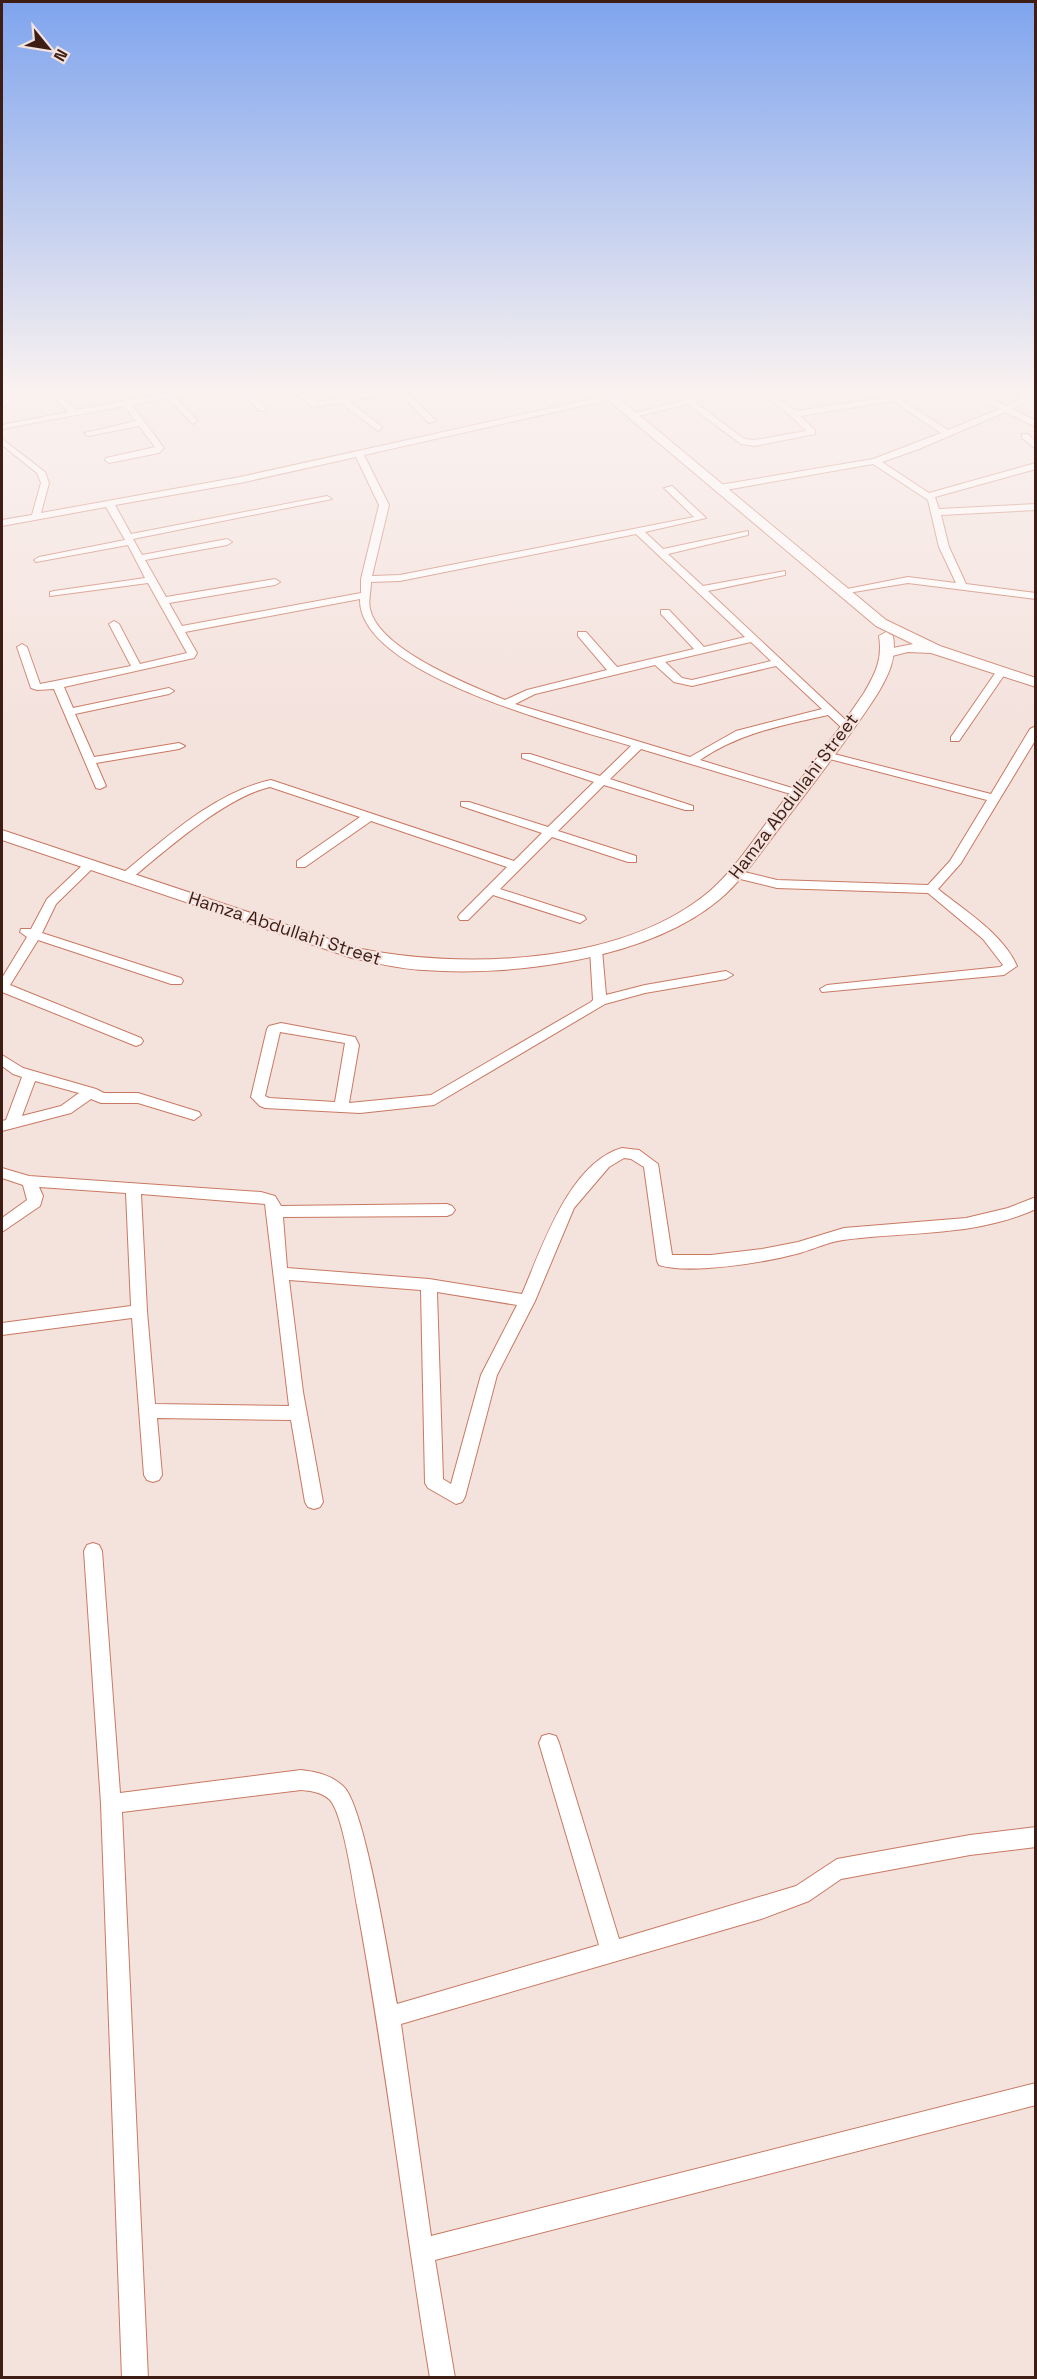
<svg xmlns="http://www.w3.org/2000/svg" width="1037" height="2379" viewBox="0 0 1037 2379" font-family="'Space Grotesk',sans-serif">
  <rect width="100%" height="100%" fill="#f4e2dd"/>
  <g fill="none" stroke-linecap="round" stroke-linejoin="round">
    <defs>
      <path id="minor" d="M16 390H25L2 408V402Z
        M48 390H57L76 410 184 390H202L176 397 197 421 193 424 168 398 132 405 164 448 159 453 109 463 105 460 106 458 155 447 139 426 88 436 84 433 136 421 124 406 2 429V425L68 412Z
        M241 390H250L265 407V411H259Z
        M292 390H301L317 402 382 390H406L436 421 429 423 398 392 349 401 381 426 382 428 378 431 341 403 312 407Z
        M474 390H483L494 400 487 402Z
        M726 390H741L695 402 744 439 755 440 806 431 791 416 757 390H766L796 411 888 397 885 394 889 392 948 430 999 409 966 390H976L1006 406 1018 400 1022 390H1030L1027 401 1012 409 1036 421V427L1005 412 919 449 882 462 929 493 1036 463V469L935 497 939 509 1036 504V510L941 515 949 547 966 584 1036 593V599L908 583 842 594V590L908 577 956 583 939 547 928 500 873 464 720 491 715 488 720 485 873 459 941 433 893 401 800 416 815 430V434L755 446 741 444 687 404 631 418 627 415Z
        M610 395H613V399L364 455 389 505 372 576 400 575 694 517 664 488 672 486 706 518 645 532 663 549 748 531V535L668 554 703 586 785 571V575L708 591 852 726 850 728H842L828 715C783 725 739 733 700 760L802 791V795H794L641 749 610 779 693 806V810H685L604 785 558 831 636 856V862H628L552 837 500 889 584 916 586 919 580 923 493 895 468 920H460L458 917 460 914 507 867 371 821 305 867H297V861L360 817 270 787C226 797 167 849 131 879H123L121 876 123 873C166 838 215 792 271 780L514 861 542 833 461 806V802H469L548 827 594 782 522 758V754H530L600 776 631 746C572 728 358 675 360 599L185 632 197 653 194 658 64 687 73 708 169 688 174 691 169 694 75 714 94 757 179 743 185 746 179 749 96 763 106 786 100 789 96 788 54 689 37 690 31 688 17 647 22 644 27 647 40 684 131 666 109 624 114 621 119 624 140 664 187 653 148 583 50 596V592L54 591 145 578 128 545 36 562 34 560 39 557 125 540 106 507 2 526V520L32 515 41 483 37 473 2 445V439L45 472 49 483 41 513 240 477ZM356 457 379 505 361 579V593L182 626 169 603 275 585 280 582 275 579 166 597 145 560 227 545 232 542 227 539 142 555 133 539 332 499 327 496 131 534 115 505 240 483ZM636 534 745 637 704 647 669 610H661V614L694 649 617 667 586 632H578V636L607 670 527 690 505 700C470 685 379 650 370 609 368 601 371 590 371 582L400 581ZM751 642 771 661 692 680 682 678 665 662ZM655 665 674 682 692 686 776 666 822 709 736 731 690 757 515 704 535 694Z
        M1022 434H1028L1036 442V449L1022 438Z
        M1002 668 1007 671 959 741H951V737L998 669Z
        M1036 726V739L961 863 938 889C965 911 1002 933 1017 966L1004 975 822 992 820 989 827 985 1000 967 1003 965 983 939 928 893 777 888 732 877 730 874 732 871 736 870 777 880 928 885 950 861 987 800 822 757V753L826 752 991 794 1030 729Z
        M91 860 97 864 56 904 42 933 181 978 183 981 181 984H171L38 940 10 985 141 1038 143 1041 141 1044 136 1046 2 992V978L27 937 20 932 21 929H31L47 899 87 861Z
        M596 946 602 950 606 995 645 985 726 971 733 975 726 979 645 993 605 1004 434 1105 360 1113 265 1108 260 1106 251 1097 267 1029 269 1026 281 1023 355 1037 359 1045 349 1103 431 1095 591 1002 593 1000 590 950ZM280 1032 345 1043 335 1102 269 1098 265 1096Z
        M2 1055 23 1068 96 1089 104 1093H138L199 1112 201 1115 194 1120 138 1103H101L91 1099 71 1113 2 1131V1121L6 1120 22 1077 13 1074 2 1066ZM35 1081 79 1093 61 1106 22 1116Z
        M622 1148 639 1150 658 1164 672 1255H711L762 1249 798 1242 844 1228 966 1218 1008 1208 1036 1197V1209C974 1237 909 1231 843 1240 828 1242 814 1249 800 1253 767 1262 691 1275 659 1265L657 1261 644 1167 631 1159 624 1158 609 1167 574 1208 535 1301 497 1375 465 1497 462 1502 456 1504 428 1488 425 1483 421 1290 289 1280 303 1392 323 1502 320 1507 314 1509 308 1507 305 1502 291 1420 157 1418 162 1475 159 1480 153 1482 147 1480 144 1475 132 1318 2 1335V1323L131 1306 126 1193 39 1187 43 1196 40 1206 2 1232V1218L27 1200 23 1185 2 1178V1168L29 1176 261 1192 275 1196 281 1206 447 1204 452 1206 455 1210 452 1214 447 1216 283 1217 287 1268 429 1279 522 1294C542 1248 569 1163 622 1148ZM141 1194 265 1204 289 1406 155 1404 147 1311ZM437 1292 517 1305 481 1375 451 1484 443 1479Z
        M93 1543 99 1545 102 1551 120 1793 301 1770C317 1772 331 1775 343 1786 365 1805 390 1967 397 2004L599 1945 539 1743 542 1736 549 1734 556 1736 559 1743 619 1939 796 1886 837 1859 970 1835 1036 1827V1847L970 1855 841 1879 809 1901 761 1919 401 2024 431 2236 1036 2083V2105L435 2260 455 2378H430C404 2220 386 2062 357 1906 353 1884 343 1814 330 1800 322 1792 311 1791 301 1790L122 1812 148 2378H122L101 1804 84 1551 87 1545Z"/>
      <path id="tertiary" d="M886 632 893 636C897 658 889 674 878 693 849 738 816 780 784 822 763 848 745 878 720 899 649 959 514 977 424 970 400 969 376 963 352 958L2 840V830L356 948C462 970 623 965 710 891 734 870 752 842 771 817 803 777 835 736 864 693 875 674 883 659 879 636Z"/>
      <path id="secondary" d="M596 390H609L886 620 940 646 1036 678V687L931 653 908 652 888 657 883 656 881 653 883 650 913 644 876 626Z"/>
    </defs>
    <use href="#minor" stroke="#c97962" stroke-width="2"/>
    <use href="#tertiary" stroke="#c97962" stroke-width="2"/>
    <use href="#secondary" stroke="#c97962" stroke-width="2"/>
    <use href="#minor" fill="#fff" fill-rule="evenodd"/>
    <use href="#tertiary" fill="#fff" fill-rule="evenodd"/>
    <use href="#secondary" fill="#fff" fill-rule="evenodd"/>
  </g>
  <linearGradient id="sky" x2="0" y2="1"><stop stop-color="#7fa4ee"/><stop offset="0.54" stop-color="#faf2f0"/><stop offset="1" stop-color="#faf2f0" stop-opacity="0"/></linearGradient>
  <rect width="1037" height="723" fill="url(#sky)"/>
  <g text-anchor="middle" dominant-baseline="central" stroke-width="4.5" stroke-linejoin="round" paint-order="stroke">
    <g font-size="18" fill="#3d1d14" stroke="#f4e2dd">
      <text transform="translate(793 796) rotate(-53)">Hamza Abdullahi Street</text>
      <text transform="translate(285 928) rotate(18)">Hamza Abdullahi Street</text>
    </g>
  </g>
  <rect width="1037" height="2379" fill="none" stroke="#3d1d14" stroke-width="6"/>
  <g transform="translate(48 48) rotate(120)" stroke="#f4e2dd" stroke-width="4.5" paint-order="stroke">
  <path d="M0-4.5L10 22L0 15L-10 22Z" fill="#3d1d14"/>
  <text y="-9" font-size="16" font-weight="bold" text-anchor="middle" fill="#3d1d14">N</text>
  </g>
</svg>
